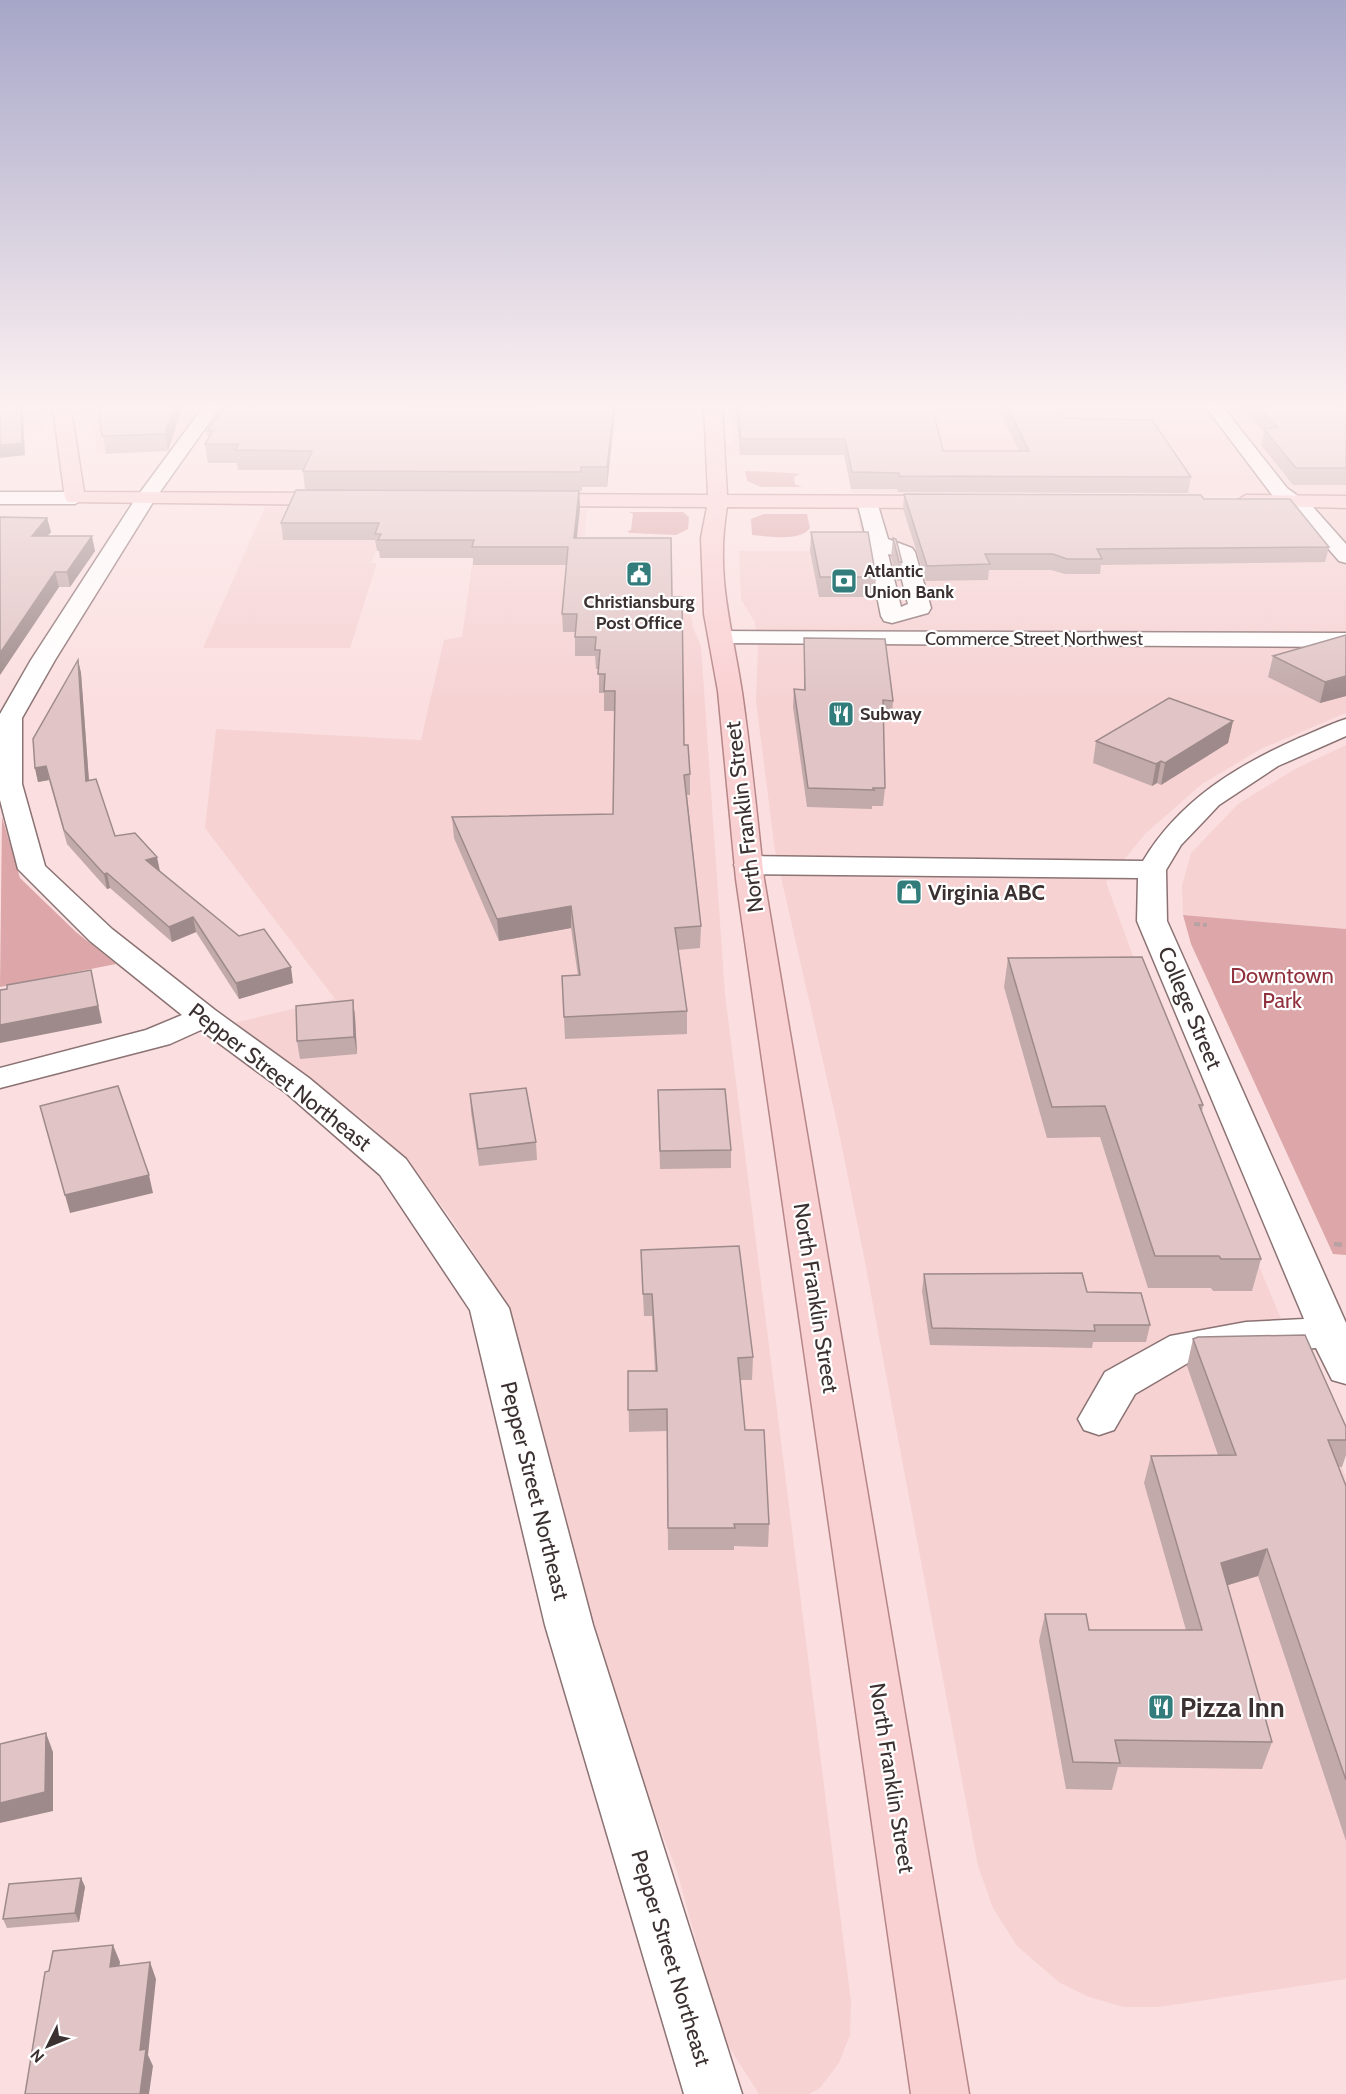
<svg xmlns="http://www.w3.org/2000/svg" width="1346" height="2094" viewBox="0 0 1346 2094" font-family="Cabin,sans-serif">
  <rect width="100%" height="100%" fill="#fbdfe0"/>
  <path fill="#f6d2d3" d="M730 406H1346V494L1257 496 1071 493 1063 496 1035 493H852L844 455H729L725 446 733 443Z
    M37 410 44 429 0 433V414Z
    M198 411 171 451 98 454 92 415Z
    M394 505 371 563H377L350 648H203L265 507Z
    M1346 506V713L1261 749 1202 784 1145 834 1106 882 1144 986 1346 1477V1979L1159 2007H1124L1089 1997 1060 1983 1017 1946 993 1908 978 1866 864 1257 837 1123 775 851 756 701 758 647 755 622 741 600 739 551H865L856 509Z
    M503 508 587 510 577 615 691 614 693 628 701 646 725 994 851 2001 850 2035 839 2063 820 2088 809 2094H759L729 2047 713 2004 677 1871 608 1697 531 1386 507 1321 484 1268 447 1213 404 1157 367 1123 319 1085 229 1024 335 999 205 828 216 729 421 740 444 640 462 637 472 565 486 512Z
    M1346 745V929L1183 915 1182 886 1191 853 1238 804 1295 769Z"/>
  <path fill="#dda7a9" d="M745 471C752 471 795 473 800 474L794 477 795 484 802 487H761L747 481Z
    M629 512H683L689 517 688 529 676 535 630 533 627 531 631 530 633 514Z
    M764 514H807L810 528C800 542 768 536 752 535L751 519Z
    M2 817 20 878 76 932 116 964 0 987Z
    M1183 915 1346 929V1255L1333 1254 1191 944Z"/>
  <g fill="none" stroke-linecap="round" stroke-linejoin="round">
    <defs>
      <path id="minor" d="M204 406H221L155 499 55 660 22 718V784L45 866 112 929 215 1010 309 1078 406 1159 509 1308 593 1625 742 2094H684L545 1625 470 1310 380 1175 285 1092 201 1030 170 1044 0 1088V1068L146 1030 182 1015 90 941 18 869 0 800V714L31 660 136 498Z
        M1205 406H1222L1287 488 1313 507 1346 544V563L1339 561 1299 515 1273 496Z
        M0 492H75L85 498 75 504H0Z
        M867 496 877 502 888 539 912 548 915 552 931 608 928 613 892 623 884 621 881 616C873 577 868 540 857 502ZM888 554 896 556 908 604 901 607Z
        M721 631 1346 633V647L713 643 710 638 713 633Z
        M1346 719V736L1278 766 1219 805 1204 821 1181 845 1166 870 1167 921 1346 1323V1384L1332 1380 1316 1348 1246 1352 1193 1360 1135 1394 1114 1430 1099 1435 1084 1430 1078 1419 1105 1372 1170 1336 1246 1322 1304 1319 1137 921 1138 878 748 874 738 871 734 865 738 859 748 856 1143 861C1179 801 1236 766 1299 738 1314 732 1330 724 1346 719Z"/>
      <path id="major" d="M50 406H67L72 416 84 492 337 493 347 499 337 505 68 502 65 498 54 416Z
        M704 406H722L727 495 949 496 959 502 949 508 727 507C715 576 732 626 742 692 751 754 757 817 764 879L969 2094H911L736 879 718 691 704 614 701 538 707 507 535 506 525 500 535 494 708 495Z
        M1246 495 1346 496V508L1239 505 1236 501Z"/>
    </defs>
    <use href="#minor" stroke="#8b7273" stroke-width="3"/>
    <use href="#major" stroke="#b68687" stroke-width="3"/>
    <path stroke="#b8a2a3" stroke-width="4" stroke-dasharray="6 3" stroke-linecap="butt" d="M1194 924 1207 925"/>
    <path stroke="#b8a2a3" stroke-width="4.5" stroke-dasharray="8 4" stroke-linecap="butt" d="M1334 1244 1346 1245"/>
    <use href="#minor" fill="#fff" fill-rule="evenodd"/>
    <use href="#major" fill="#fad1d3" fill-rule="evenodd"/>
  </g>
  <path fill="#c2a9aa" d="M98 406H179L180 413 168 451 106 454Z
    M736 406H932L943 451H1019L997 406H1057L1064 418 1191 477 1188 493 898 492 897 489H851L844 455H740Z
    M1240 406H1337L1346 415V485H1293L1261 445 1264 432 1240 407Z
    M418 408 615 412 607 487H582V491H579L580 508 576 538 672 597 684 745 690 774V795H687L701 926 700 948 678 950 687 1011V1034L565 1039 562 976H578L571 928 499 941 454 838 452 817 613 814 615 711H604V693H599V669H596L595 656H575V632H563L562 614 567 565H473V558H380L379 551H377L375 540H283L281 523 305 490 303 470H238L237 463H208L205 444 208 439 207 431Z
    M904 494 1204 499 1329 547 1325 562 1101 565 1100 574H1065L1051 570H989L988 580 926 581 903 509Z
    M47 518 51 532 47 536 95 551 70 587H59L0 675Z
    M811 532 876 577 875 597H819L810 551Z
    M893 538 902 562 900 581H897L891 557Z
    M1346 635V696L1320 703 1268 677 1273 656Z
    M804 638 893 701 892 718H883L885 788 883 806H872V809L807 807 793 707 794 689 804 690Z
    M78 660 81 673 89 781 115 836 159 870 293 983 239 999 196 932 172 942 110 888 107 889 67 844 49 780 38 782 35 768Z
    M1233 721 1228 743 1161 785 1157 783 1152 786 1093 763 1096 741Z
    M1008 958 1203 1105 1202 1112 1261 1259 1252 1291H1213L1211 1288H1148L1100 1137 1047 1138 1004 987Z
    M353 1000 355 1017 357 1054 300 1059 297 1041Z
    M658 1090 731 1150V1168L660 1169Z
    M470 1094 536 1142 537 1160 479 1166 471 1112Z
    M641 1250 753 1357 752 1380H740L745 1430 769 1524 768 1547 734 1546V1550H668L667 1431 629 1432 628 1371H655L652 1316H644Z
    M924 1274 1087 1292 1150 1325 1146 1342H1093L1092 1348 930 1345 922 1291Z
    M1193 1339 1346 1427V1455L1342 1467H1338L1346 1486V1841L1258 1576 1227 1585 1272 1742 1262 1769 1118 1767 1112 1790 1066 1789 1039 1641 1045 1614 1089 1630H1186L1144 1483 1151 1456 1218 1455 1187 1366Z
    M81 1878 85 1887 79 1922 7 1928 3 1919Z"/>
  <path fill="#9e8a8b" d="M21 406 23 414 25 455 0 458V445Z
    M174 406H179L180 413 168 451 165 434Z
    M411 406H418L419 412 410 408Z
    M614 406H615V412L607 487V467Z
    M579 491 580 508 575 556 574 538Z
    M47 518 51 532 35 551 32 536Z
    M92 536 95 551 70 587 67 572Z
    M55 572 59 587 0 675V653Z
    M78 660 81 673 90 795 86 781Z
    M1346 676V696L1320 703 1325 682Z
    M1233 721 1228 743 1161 785 1165 763Z
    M1161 761 1157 783 1152 786 1156 764Z
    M46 766 49 780 38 782 35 768Z
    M157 857 160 871 146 860Z
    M107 873 110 888 107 889 104 874Z
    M571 906V928L499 941 497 919Z
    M193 917 196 932 172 942 169 927Z
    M291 967 293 983 239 999 236 983Z
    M91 970 102 1023 0 1043V1025Z
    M353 1000 355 1017 357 1054 354 1037Z
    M149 1175 153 1193 70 1213 65 1195Z
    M1267 1549 1258 1576 1212 1590 1221 1563Z
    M46 1733 53 1752V1811L0 1823V1803Z
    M81 1878 85 1887 79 1922 75 1913Z
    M113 1945 120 1962 117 1984 110 1967Z
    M150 1962 156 1979 148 2055 153 2066 149 2094H140V2050Z"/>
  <path fill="#e1c5c6" stroke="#9e8a8b" stroke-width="1.5" d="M0 406H21L22 443 0 445Z
    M98 406H174L165 434 102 436Z
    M225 406H411L410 408H528L534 406H614L607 467H581V472L303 471 312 451 235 450 239 444H205L214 430 207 431Z
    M737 406H932L943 451H1029L1007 406H1057L1064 418 1152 420 1191 477 899 476V473L852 472 845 439H741Z
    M1257 406H1337L1346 415V468H1296L1264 429 1277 427Z
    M296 490 579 491 574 538H671L672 597H682L684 745H688L690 774 684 775 701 926 675 928 687 1011 564 1017 562 976 580 975 571 906 497 919 452 817 613 814 615 691H604L605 674H598L600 650H595L596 637H575L577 614H562L568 547H472L474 540H378L381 534H375L379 523H281Z
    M904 494 1201 495 1204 499H1290L1329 547 1097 549 1102 559H1067L1053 554H985L990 564 927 566Z
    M0 517 47 518 32 536H92L67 572H55L0 653Z
    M811 532H868L876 577H820Z
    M893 538 896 539 902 562H899Z
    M1346 635V676L1325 682 1273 656Z
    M804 638 885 639 893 701 883 700 885 788H873L874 790 808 788 794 689 805 690Z
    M78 660 86 781 96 779 115 836 135 833 157 857 146 860 239 936 264 929 291 967 236 983 193 917 169 927 107 873 104 874 64 830 46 766 35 768 33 739Z
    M1169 698 1233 721 1165 763 1161 761 1156 764 1096 741Z
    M1142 957 1203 1105H1199L1261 1259H1221L1219 1256H1155L1105 1106 1052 1107 1008 958Z
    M91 970 98 1006 0 1025V990L7 989V985Z
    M353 1000 354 1037 297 1041 296 1006Z
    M118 1086 149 1175 65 1195 40 1106Z
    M526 1088 536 1142 478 1149 470 1094Z
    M725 1089 731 1150 660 1151 658 1090Z
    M739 1246 753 1357 738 1358 745 1430H764L769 1524H734L735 1528H668L667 1409 628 1410V1371H657L652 1294H643L641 1250Z
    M1082 1273 1087 1292 1141 1293 1150 1325H1094L1095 1331 932 1328 924 1274Z
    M1305 1335 1346 1427V1440H1328L1346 1486V1780L1267 1549 1221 1563 1272 1742 1115 1740 1120 1763 1073 1762 1045 1614H1086L1089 1630H1202L1151 1456 1236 1455 1193 1339 1198 1337Z
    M46 1733 45 1792 0 1803V1744Z
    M81 1878 75 1913 3 1919 9 1884Z
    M113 1945 110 1967 150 1962 140 2050 146 2049 140 2094H25L45 1972 49 1971 53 1951Z"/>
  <linearGradient id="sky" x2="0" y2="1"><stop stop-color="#a6a6c8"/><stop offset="0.58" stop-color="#fdf1f1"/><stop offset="1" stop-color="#fdf1f1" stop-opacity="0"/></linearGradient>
  <rect width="1346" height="699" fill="url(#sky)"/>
  <defs>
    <symbol id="civic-square" viewBox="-11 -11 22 22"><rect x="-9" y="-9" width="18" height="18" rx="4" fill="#337c7c" stroke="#fff"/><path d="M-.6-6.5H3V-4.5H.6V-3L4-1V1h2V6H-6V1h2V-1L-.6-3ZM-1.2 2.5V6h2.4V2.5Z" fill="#fff"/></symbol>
    <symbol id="bank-square" viewBox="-11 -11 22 22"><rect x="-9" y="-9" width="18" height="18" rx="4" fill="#337c7c" stroke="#fff"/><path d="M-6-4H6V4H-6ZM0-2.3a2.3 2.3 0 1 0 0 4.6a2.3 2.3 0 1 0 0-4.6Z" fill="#fff"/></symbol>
    <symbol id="restaurant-square" viewBox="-11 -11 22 22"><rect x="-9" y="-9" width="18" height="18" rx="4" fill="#337c7c" stroke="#fff"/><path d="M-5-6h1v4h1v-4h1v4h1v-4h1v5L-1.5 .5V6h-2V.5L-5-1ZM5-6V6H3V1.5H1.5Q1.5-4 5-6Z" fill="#fff"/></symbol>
    <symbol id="shop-square" viewBox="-11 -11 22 22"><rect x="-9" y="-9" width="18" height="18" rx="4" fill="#337c7c" stroke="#fff"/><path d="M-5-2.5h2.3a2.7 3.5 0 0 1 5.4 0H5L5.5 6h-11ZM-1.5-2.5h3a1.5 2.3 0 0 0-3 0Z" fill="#fff"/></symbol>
  </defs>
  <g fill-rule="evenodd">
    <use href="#civic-square" x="624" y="559" width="30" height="30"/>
    <use href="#bank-square" x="829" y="566" width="30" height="30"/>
    <use href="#restaurant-square" x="826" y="699" width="30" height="30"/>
    <use href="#shop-square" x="894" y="877" width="30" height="30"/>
    <use href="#restaurant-square" x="1146" y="1692" width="30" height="30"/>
  </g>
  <g text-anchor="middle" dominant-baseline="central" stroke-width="4.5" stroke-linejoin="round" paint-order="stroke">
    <g font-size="18" font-weight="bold" fill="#3c3131" stroke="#fff" text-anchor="start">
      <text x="864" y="571">Atlantic<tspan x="864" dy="21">Union Bank</tspan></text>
      <text x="639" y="602" text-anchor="middle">Christiansburg<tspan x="639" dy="21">Post Office</tspan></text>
      <text x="860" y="714">Subway</text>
    </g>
    <g font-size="18" fill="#3c3131" stroke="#fff">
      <text x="1034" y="639">Commerce Street Northwest</text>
    </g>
    <g font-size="22" fill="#3c3131" stroke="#fff">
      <text transform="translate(744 817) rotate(-97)">North Franklin Street</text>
      <text transform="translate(1190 1008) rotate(67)">College Street</text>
      <text transform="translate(280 1077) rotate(38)">Pepper Street Northeast</text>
      <text transform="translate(816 1298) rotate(81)">North Franklin Street</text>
      <text transform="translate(535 1491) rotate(76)">Pepper Street Northeast</text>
      <text transform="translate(892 1778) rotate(81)">North Franklin Street</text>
      <text transform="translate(671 1958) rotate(73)">Pepper Street Northeast</text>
    </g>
    <g font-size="22" font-weight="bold" fill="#3c3131" stroke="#fff" text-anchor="start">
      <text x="928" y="892">Virginia ABC</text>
    </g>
    <g font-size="22" fill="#91313e" stroke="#fff">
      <text x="1282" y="975">Downtown<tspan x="1282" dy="25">Park</tspan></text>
    </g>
    <g font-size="27" font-weight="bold" fill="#3c3131" stroke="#fff" text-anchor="start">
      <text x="1180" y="1707">Pizza Inn</text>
    </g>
  </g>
  <g transform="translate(48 2046) rotate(227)" stroke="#ffffff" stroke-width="4.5" paint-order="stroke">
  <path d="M0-4.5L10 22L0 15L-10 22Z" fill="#3c3131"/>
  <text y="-9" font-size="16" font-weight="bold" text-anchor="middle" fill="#3c3131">N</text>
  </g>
</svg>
